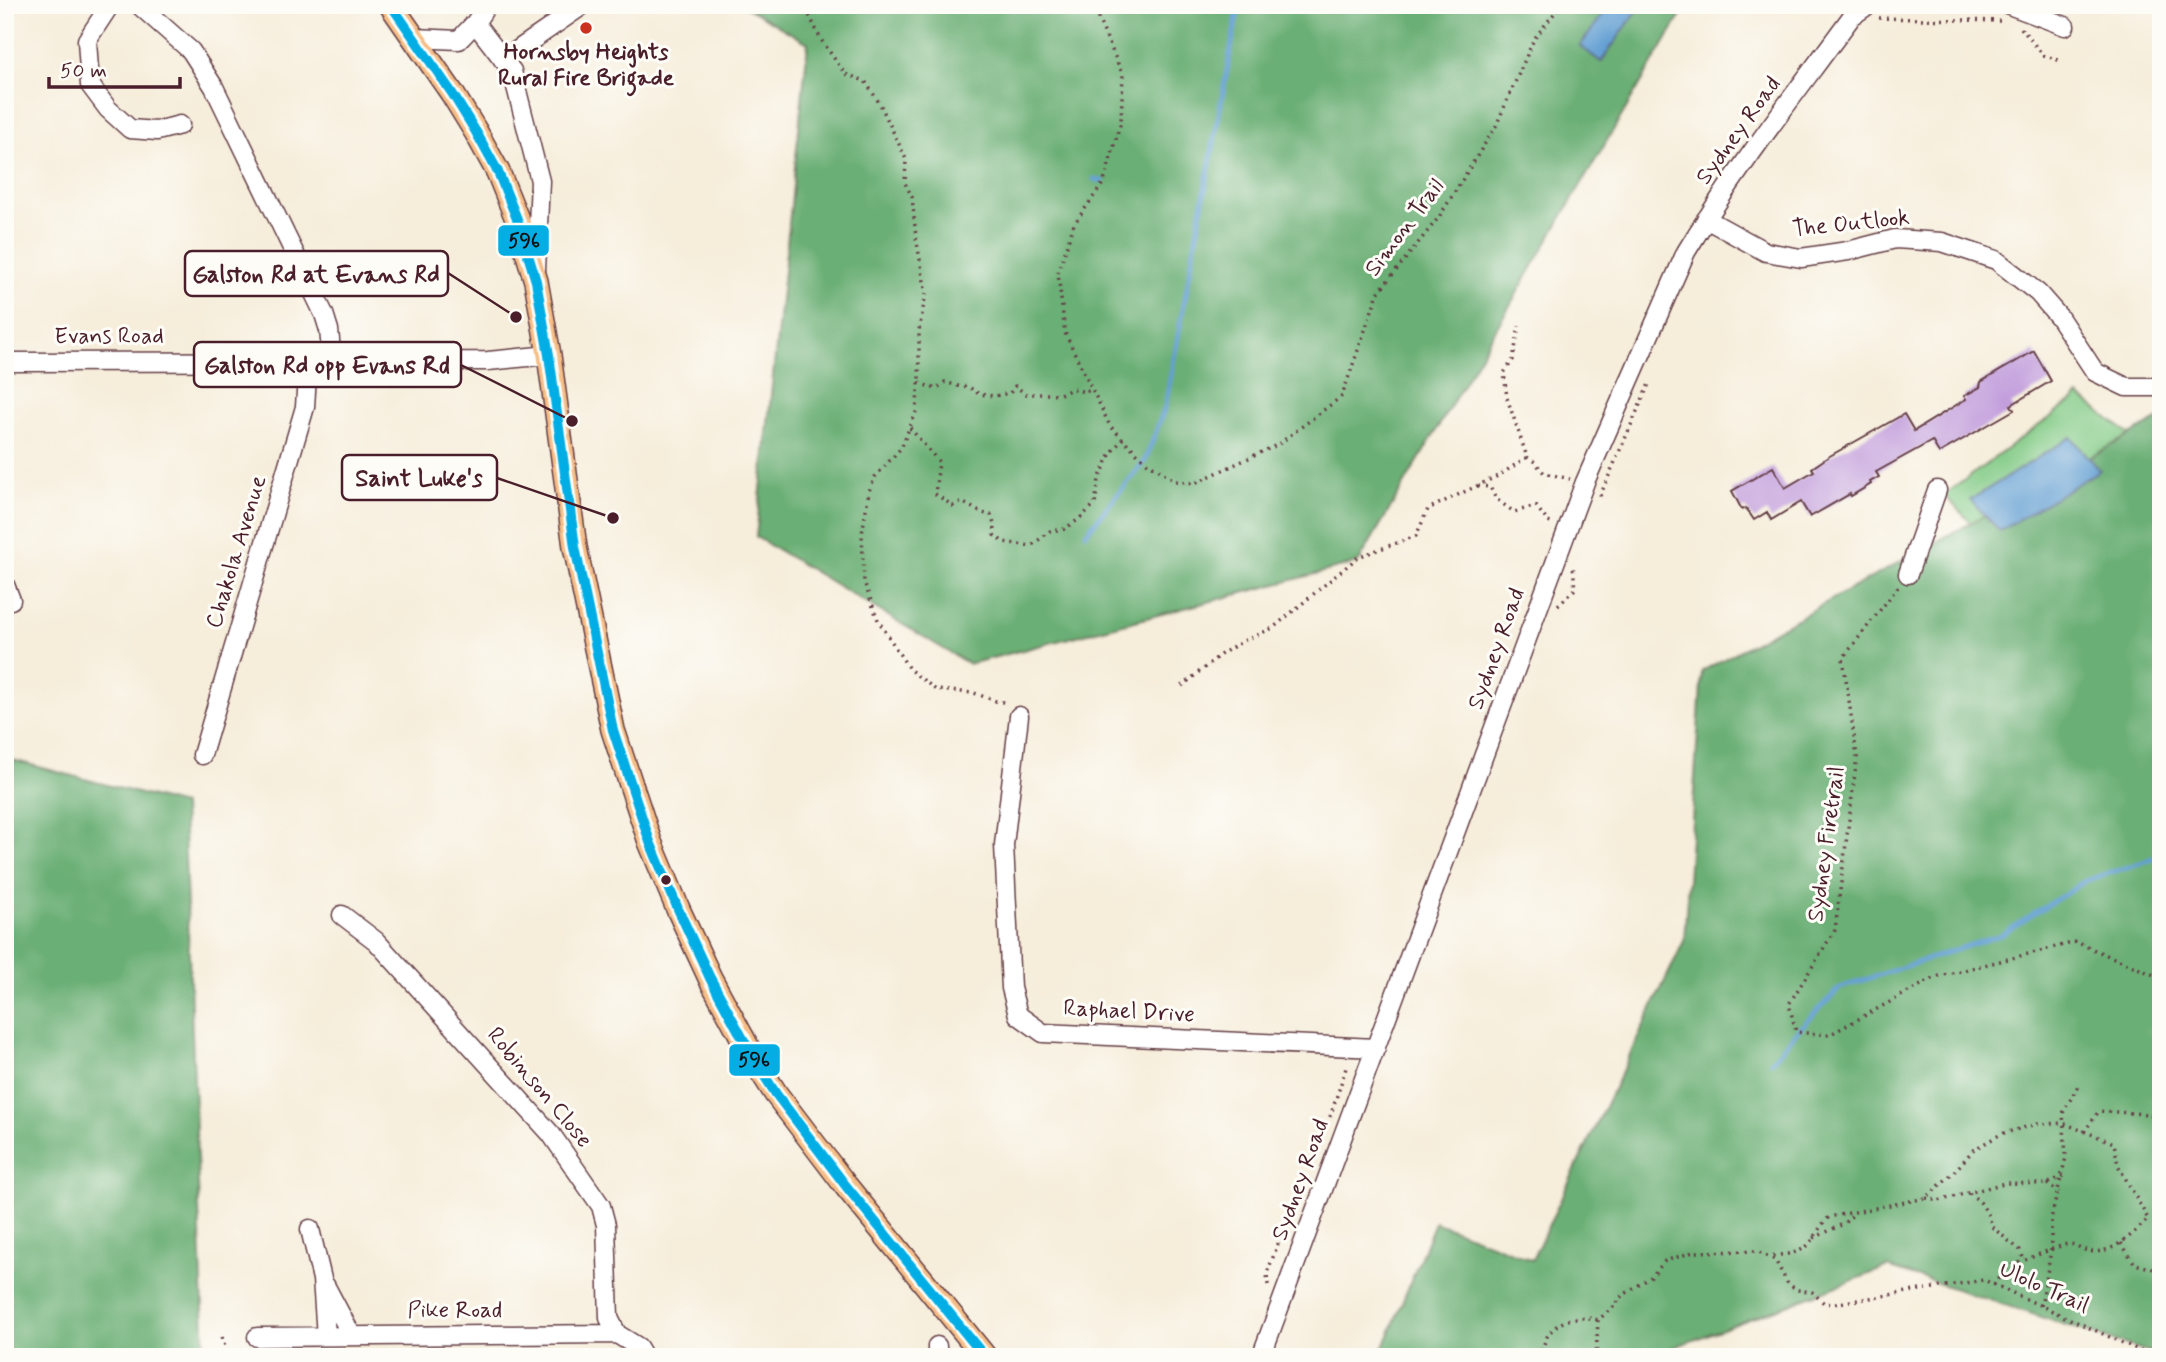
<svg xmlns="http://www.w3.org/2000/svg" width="2166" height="1362" viewBox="0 0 2166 1362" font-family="Mynerve,sans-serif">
  <rect width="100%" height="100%" fill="#fdfcf7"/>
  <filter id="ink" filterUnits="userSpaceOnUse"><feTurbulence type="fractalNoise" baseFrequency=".0143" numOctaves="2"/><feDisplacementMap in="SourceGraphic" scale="14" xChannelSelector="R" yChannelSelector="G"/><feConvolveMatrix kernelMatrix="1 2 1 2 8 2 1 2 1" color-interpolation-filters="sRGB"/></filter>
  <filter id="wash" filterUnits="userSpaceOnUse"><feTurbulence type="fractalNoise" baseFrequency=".00686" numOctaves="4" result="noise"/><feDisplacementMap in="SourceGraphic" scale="28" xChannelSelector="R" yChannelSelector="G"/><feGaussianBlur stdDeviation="1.57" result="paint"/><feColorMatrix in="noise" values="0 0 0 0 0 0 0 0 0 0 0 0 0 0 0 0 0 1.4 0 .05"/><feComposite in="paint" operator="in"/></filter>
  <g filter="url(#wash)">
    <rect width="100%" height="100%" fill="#f6edda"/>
    <path fill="#83cb87" stroke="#667559" stroke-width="2" d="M2079 396 2156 455 2004 556 1944 495Z"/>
    <path fill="#6aaf74" stroke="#5a6750" stroke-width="2" d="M742 5H1687L1358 563 969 664 756 537 808 43Z
      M2161 418V1356L1888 1267 1648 1357H1380L1435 1222 1532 1260 1684 941 1702 671Z
      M5 758 183 805 205 1357H5Z"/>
    <path fill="#629fd3" stroke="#565f7f" stroke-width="2" d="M1610 5H1641L1601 62 1580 46Z
      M2071 437 2100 470 2000 531 1970 500Z"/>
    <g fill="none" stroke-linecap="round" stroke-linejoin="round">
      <path stroke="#629fd3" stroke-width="5" d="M1094 179 1102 181
        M1086 533 1145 461 1165 407 1239 5
        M1771 1062 1796 1032 1840 988 2001 935 2085 881 2161 856"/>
    </g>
    <g id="blocks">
      <path fill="#c19cdc" d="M2034 351 2051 381 2011 405 2014 410 1939 453 1932 441 1876 472 1879 477 1870 482 1871 484 1851 496 1850 494 1810 517 1801 502 1771 520 1767 512 1754 520 1746 508 1742 510 1732 491 1773 467 1785 488 1814 471 1812 468 1828 457 1904 414 1914 431 1966 399 1964 396 1980 387 1981 382Z"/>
    </g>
  </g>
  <g filter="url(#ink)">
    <use href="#blocks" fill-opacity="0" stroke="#643e45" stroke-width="2"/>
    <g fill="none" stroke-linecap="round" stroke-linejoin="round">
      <defs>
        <path id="minor" d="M110 5 87 40 90 85 108 109 130 129 157 131 180 125
          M139 5 191 51 214 87 324 314 329 330 332 360
          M2009 5 2065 26
          M475 23 487 5
          M415 38 459 40 475 23 512 71 540 181 536 270
          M503 60 583 5
          M1706 219 1766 252 1801 258 1848 251 1895 239 1942 242 1996 260 2038 293 2059 317 2095 372 2126 387H2161
          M5 362 488 361 549 355
          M1908 574 1937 490
          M5 585 11 600
          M1019 716 1004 845 1011 988 1018 1015 1043 1033 1376 1048
          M202 755 305 407 308 360
          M342 915 376 941 551 1134 601 1206 606 1225 609 1318 617 1334
          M310 1229 322 1279 326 1336
          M325 1285 352 1336
          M257 1337 617 1334 638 1347 644 1357
          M937 1346V1357
          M1261 1357 1585 482 1686 252C1735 170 1796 93 1852 16L1868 5"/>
        <path id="major" d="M391 5 452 93 476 132 498 172 517 219 536 281 549 355 575 547 613 730 650 842 678 909 710 978 755 1061 776 1094 846 1186 985 1357"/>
      </defs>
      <use href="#minor" stroke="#643e45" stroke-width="21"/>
      <use href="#major" stroke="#643e45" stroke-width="26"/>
      <path stroke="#643e45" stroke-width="3.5" stroke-dasharray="2 5" stroke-linecap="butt" d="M800 5 810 17 822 41 845 74 865 81 880 104 906 159 905 183 912 197 916 237 926 293 919 330V382L916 412 901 448 875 477 869 491 862 534 864 582 878 620 909 669 936 690 974 693 996 701 1004 702 1007 705
        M1092 5 1123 75 1121 121 1104 182 1074 224 1058 273 1065 333 1110 426 1145 461 1176 481 1195 483 1279 444 1342 396 1378 293 1439 217 1496 126 1534 39 1561 5
        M1879 18 2001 21
        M2021 28 2043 55 2061 61
        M919 383 936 389 945 382 958 386 969 387 979 394 994 396 1010 393 1015 386 1026 394H1060L1073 389 1085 392 1093 389
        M910 428 939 462 935 494 953 506 962 502 982 513 991 515 995 527 994 535 1003 542 1031 546 1050 531 1064 529 1078 520 1095 504 1099 479 1110 455 1123 438
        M1527 457 1535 462 1544 473 1570 479
        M1478 486 1490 487 1496 499 1514 512 1536 506 1548 522 1551 523
        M1600 496 1649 384
        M1898 587 1843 658 1857 757 1835 930 1789 1004 1796 1032 1829 1035 1936 977 2076 942 2161 978
        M1558 605 1575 589 1573 564
        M1182 686 1220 655 1241 642 1273 628 1358 557 1416 536 1428 509 1500 475 1527 457 1507 398 1504 373 1513 360 1519 326
        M1330 1117 1347 1065
        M2084 1132 2099 1111 2148 1114 2161 1117
        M2047 1184 2059 1192
        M1969 1193 1980 1202 1988 1214 1993 1228 2020 1250 2024 1260
        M1926 1198 1938 1201 2005 1183 2047 1184 2063 1176
        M1814 1238 1843 1224 1855 1213
        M2121 1243 2135 1264 2161 1271
        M1766 1256C1781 1255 1801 1255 1811 1242 1817 1233 1821 1225 1829 1217L1926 1198 1955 1171 1973 1150 2001 1134 2037 1124 2063 1123 2114 1143 2118 1165 2148 1219C2133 1234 2111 1256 2088 1251 2080 1249 2077 1244 2068 1244 2060 1245 2009 1266 2003 1271 2000 1275 1997 1281 1994 1285
        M1268 1285 1267 1273 1291 1210 1299 1203
        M2041 1306 2051 1251V1219L2066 1157 2063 1113 2079 1084
        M222 1337 229 1357
        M393 1357 423 1355
        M1539 1357C1543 1349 1545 1337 1551 1331 1563 1318 1581 1315 1598 1320
        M1596 1357 1598 1320 1617 1304 1619 1298 1651 1277 1665 1261 1693 1252 1757 1251 1775 1260 1788 1284 1797 1290 1812 1292 1824 1303 1832 1304 1984 1280 2154 1357"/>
      <use href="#minor" stroke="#fff" stroke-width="18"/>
      <use href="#major" stroke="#f6be87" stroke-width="23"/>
      <defs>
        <path id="bus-1" d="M391 5 452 93 476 132 498 172 517 219 536 281 549 355 575 547 613 730 650 842 678 909 710 978 755 1061 776 1094 846 1186 985 1357"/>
      </defs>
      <use href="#bus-1" stroke="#fdfcf7" stroke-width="16"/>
      <use href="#bus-1" stroke="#04aee5" stroke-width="10"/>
    </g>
  </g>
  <circle fill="#c8321e" stroke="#fdfcf7" stroke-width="2.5" cx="586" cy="28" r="7"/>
  <circle fill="#4a1f2b" stroke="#fdfcf7" stroke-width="2.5" cx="666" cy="880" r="6"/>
  <g text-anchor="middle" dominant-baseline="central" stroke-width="6" stroke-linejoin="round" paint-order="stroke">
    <g font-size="23" font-weight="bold" fill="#4a1f2b" stroke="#fdfcf7">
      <text x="586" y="53">Hornsby Heights<tspan x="586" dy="26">Rural Fire Brigade</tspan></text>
    </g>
    <g font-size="23" fill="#4a1f2b" stroke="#fdfcf7">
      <text transform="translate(1739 131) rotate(-54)">Sydney Road</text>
      <text transform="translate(1851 224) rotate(-6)">The Outlook</text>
      <text transform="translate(1405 228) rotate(-53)">Simon Trail</text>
      <text x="109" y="337">Evans Road</text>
      <text transform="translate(237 552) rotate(-73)">Chakola Avenue</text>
      <text transform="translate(1497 649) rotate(-70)">Sydney Road</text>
      <text transform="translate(1827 844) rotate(-82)">Sydney Firetrail</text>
      <text transform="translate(1129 1012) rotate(3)">Raphael Drive</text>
      <text transform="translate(539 1088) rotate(50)">Robinson Close</text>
      <text transform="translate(1301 1180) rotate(-70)">Sydney Road</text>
      <text transform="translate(2044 1288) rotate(24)">Ulolo Trail</text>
      <text x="455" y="1311">Pike Road</text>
    </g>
  </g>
  <path fill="none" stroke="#4a1f2b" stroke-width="2.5" d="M516 317L448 273M572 421L461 365M613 518L497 478"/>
  <g fill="#4a1f2b" stroke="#fdfcf7" stroke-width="2.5">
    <circle cx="516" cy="317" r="7"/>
    <circle cx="572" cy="421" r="7"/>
    <circle cx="613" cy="518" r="7"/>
  </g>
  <g fill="#fdfcf7" stroke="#4a1f2b" stroke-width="2.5">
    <rect x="185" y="251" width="263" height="45" rx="7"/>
    <rect x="194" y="342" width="267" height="45" rx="7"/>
    <rect x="342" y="455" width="155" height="45" rx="7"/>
  </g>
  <g font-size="24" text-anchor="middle" font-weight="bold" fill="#4a1f2b">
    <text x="316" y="282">Galston Rd at Evans Rd</text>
    <text x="327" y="373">Galston Rd opp Evans Rd</text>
    <text x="419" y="486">Saint Luke's</text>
  </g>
  <g stroke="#fdfcf7" stroke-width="2.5">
    <rect x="497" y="224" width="53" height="33" rx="7" fill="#04aee5"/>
    <rect x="728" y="1043" width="53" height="34" rx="7" fill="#04aee5"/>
  </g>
  <g font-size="19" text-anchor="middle" font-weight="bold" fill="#111">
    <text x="524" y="247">596</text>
    <text x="754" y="1066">596</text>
  </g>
  <rect width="2166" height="1362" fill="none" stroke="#fdfcf7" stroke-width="28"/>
  <path d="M49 77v10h131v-10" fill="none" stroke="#4a1f2b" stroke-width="3.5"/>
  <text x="60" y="77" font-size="21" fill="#4a1f2b" stroke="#fdfcf7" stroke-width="5" paint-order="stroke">50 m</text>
</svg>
